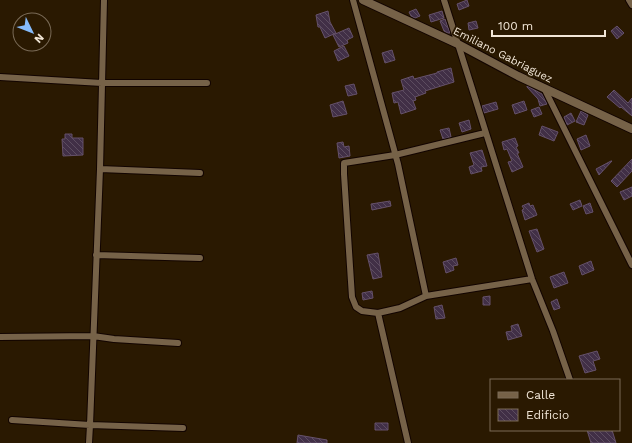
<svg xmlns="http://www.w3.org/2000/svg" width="632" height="443" viewBox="0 0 632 443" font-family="'Work Sans',sans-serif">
  <defs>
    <pattern id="building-back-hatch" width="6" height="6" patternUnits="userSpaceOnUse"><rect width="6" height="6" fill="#412f46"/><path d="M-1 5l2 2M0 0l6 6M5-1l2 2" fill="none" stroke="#5d4d60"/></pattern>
  </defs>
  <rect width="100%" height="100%" fill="#2a1901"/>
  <path fill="url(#building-back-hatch)" stroke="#65516a" d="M467 0 469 6 459 10 457 4Z
    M416 9 420 16 415 18 411 16 409 12Z
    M328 11 330 22 336 33 325 38 320 27H318L316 15Z
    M442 11 444 18 431 22 429 15Z
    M445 19 450 33H448L444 31 440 21Z
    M476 21 478 28 469 30 468 23Z
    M617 26 624 33 617 39 611 31Z
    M349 28 353 37 347 40 348 43 339 47 333 35Z
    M344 46 349 56 338 61 334 51Z
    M392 50 395 60 385 63 382 53Z
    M451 68 454 82 425 91 426 93 415 97 416 100 413 101 416 109 401 114 398 102 394 103 392 93 404 90 401 80 413 76 414 79 437 73V72Z
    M354 84 357 94 348 96 345 86Z
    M527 86 542 94 547 104 540 106 538 99 527 87Z
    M614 90 628 103 632 98V116L621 107 620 108 607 97Z
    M343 101 347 114 333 117 330 105Z
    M524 101 527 110 515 114 512 105Z
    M496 102 498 109 484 113 482 106Z
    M539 107 542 114 534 117 531 110Z
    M581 111 588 115 584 125 576 122Z
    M571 113 575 121 567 125 564 117Z
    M469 120 471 129 462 132 459 123Z
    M542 126 558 132 554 141 539 135Z
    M449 128 451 137 443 139 440 130Z
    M65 134H72V138H83V155L63 156 62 139H65Z
    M586 135 590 146 581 150 577 139Z
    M515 138 518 146 516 147 519 153H517L523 167 512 172 508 162 512 161 507 149 504 150 502 142Z
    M343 142 344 147 349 146 350 156 339 158 337 143Z
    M482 150 487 166 481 167 482 171 471 174 469 167 474 165 470 153Z
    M632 159V171L617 187 611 181Z
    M611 161H612L599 175 596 169Z
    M632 187V196L624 200 620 192Z
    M580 200 582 206 573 210 570 204Z
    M390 201 391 206 372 210 371 204Z
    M529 203 530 206 533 205 537 215 525 220 522 210 524 209 522 206Z
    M590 203 593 212 586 214 583 206Z
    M537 229 544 249 537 252 529 231Z
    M378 253 382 277 373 279 367 255Z
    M456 258 458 265 453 266 454 270 446 273 443 262Z
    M591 261 594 270 582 275 579 266Z
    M564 272 568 283 554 288 550 277Z
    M372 291 373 298 363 300 362 293Z
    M490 296V305H483V297Z
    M557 299 560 308 554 310 551 302Z
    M442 305 445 318 436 319 434 307Z
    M518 324 522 336 508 340 506 332 512 331 511 326Z
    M597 351 600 359 593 361 596 370 585 373 579 356Z
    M375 423H388V430H375Z
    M587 430H612L616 443H591Z
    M298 435 327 440V443H297Z"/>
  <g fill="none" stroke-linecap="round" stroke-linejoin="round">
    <defs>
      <path id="street" d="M353 0 398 164 426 296
        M444 0 458 44 532 279 553 331 570 380
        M629 0 632 5
        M0 77 102 83H207
        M544 88 632 265
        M100 169 200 173
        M96 255 200 258
        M378 313 362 311 356 307 352 297 344 174V163L395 155 485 133
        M0 337 93 336 114 339 178 343
        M12 420 90 425 183 428
        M89 443 90 425 100 169 104 0
        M408 443 378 313 400 308 426 296 532 279"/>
      <path id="secondary" d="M363 0 458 44 518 76 632 129"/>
    </defs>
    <use href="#street" stroke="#120400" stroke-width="8"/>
    <use href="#secondary" stroke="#120400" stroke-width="10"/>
    <use href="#street" stroke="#766248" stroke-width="6"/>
    <use href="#secondary" stroke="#766248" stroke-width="8"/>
  </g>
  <g text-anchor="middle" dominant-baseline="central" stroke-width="4" stroke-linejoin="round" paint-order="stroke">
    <g font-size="11" fill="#f1e6d7" stroke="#2a1901">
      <text transform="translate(503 55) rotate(27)">Emiliano Gabriaguez</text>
    </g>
  </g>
  <rect x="490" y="379" width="130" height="52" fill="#2a1901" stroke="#7a6b57"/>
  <rect x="498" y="392" width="20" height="6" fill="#766248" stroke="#7a6b57"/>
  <text x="526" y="399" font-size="12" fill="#f1e6d7">Calle</text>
  <rect x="498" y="409" width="20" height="12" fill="url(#building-back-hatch)" stroke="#7a6b57"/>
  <text x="526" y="419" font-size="12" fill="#f1e6d7">Edificio</text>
  <g transform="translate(32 32) rotate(133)"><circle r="19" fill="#2a1901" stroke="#7a6b57"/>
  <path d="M0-3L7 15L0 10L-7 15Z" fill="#86bbfb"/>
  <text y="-6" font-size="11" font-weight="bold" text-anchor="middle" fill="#f1e6d7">N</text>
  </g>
  <path d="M492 30v6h113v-6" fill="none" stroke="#f1e6d7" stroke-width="2"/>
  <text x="498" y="30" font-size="12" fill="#f1e6d7" stroke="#2a1901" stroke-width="3" paint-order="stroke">100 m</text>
</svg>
